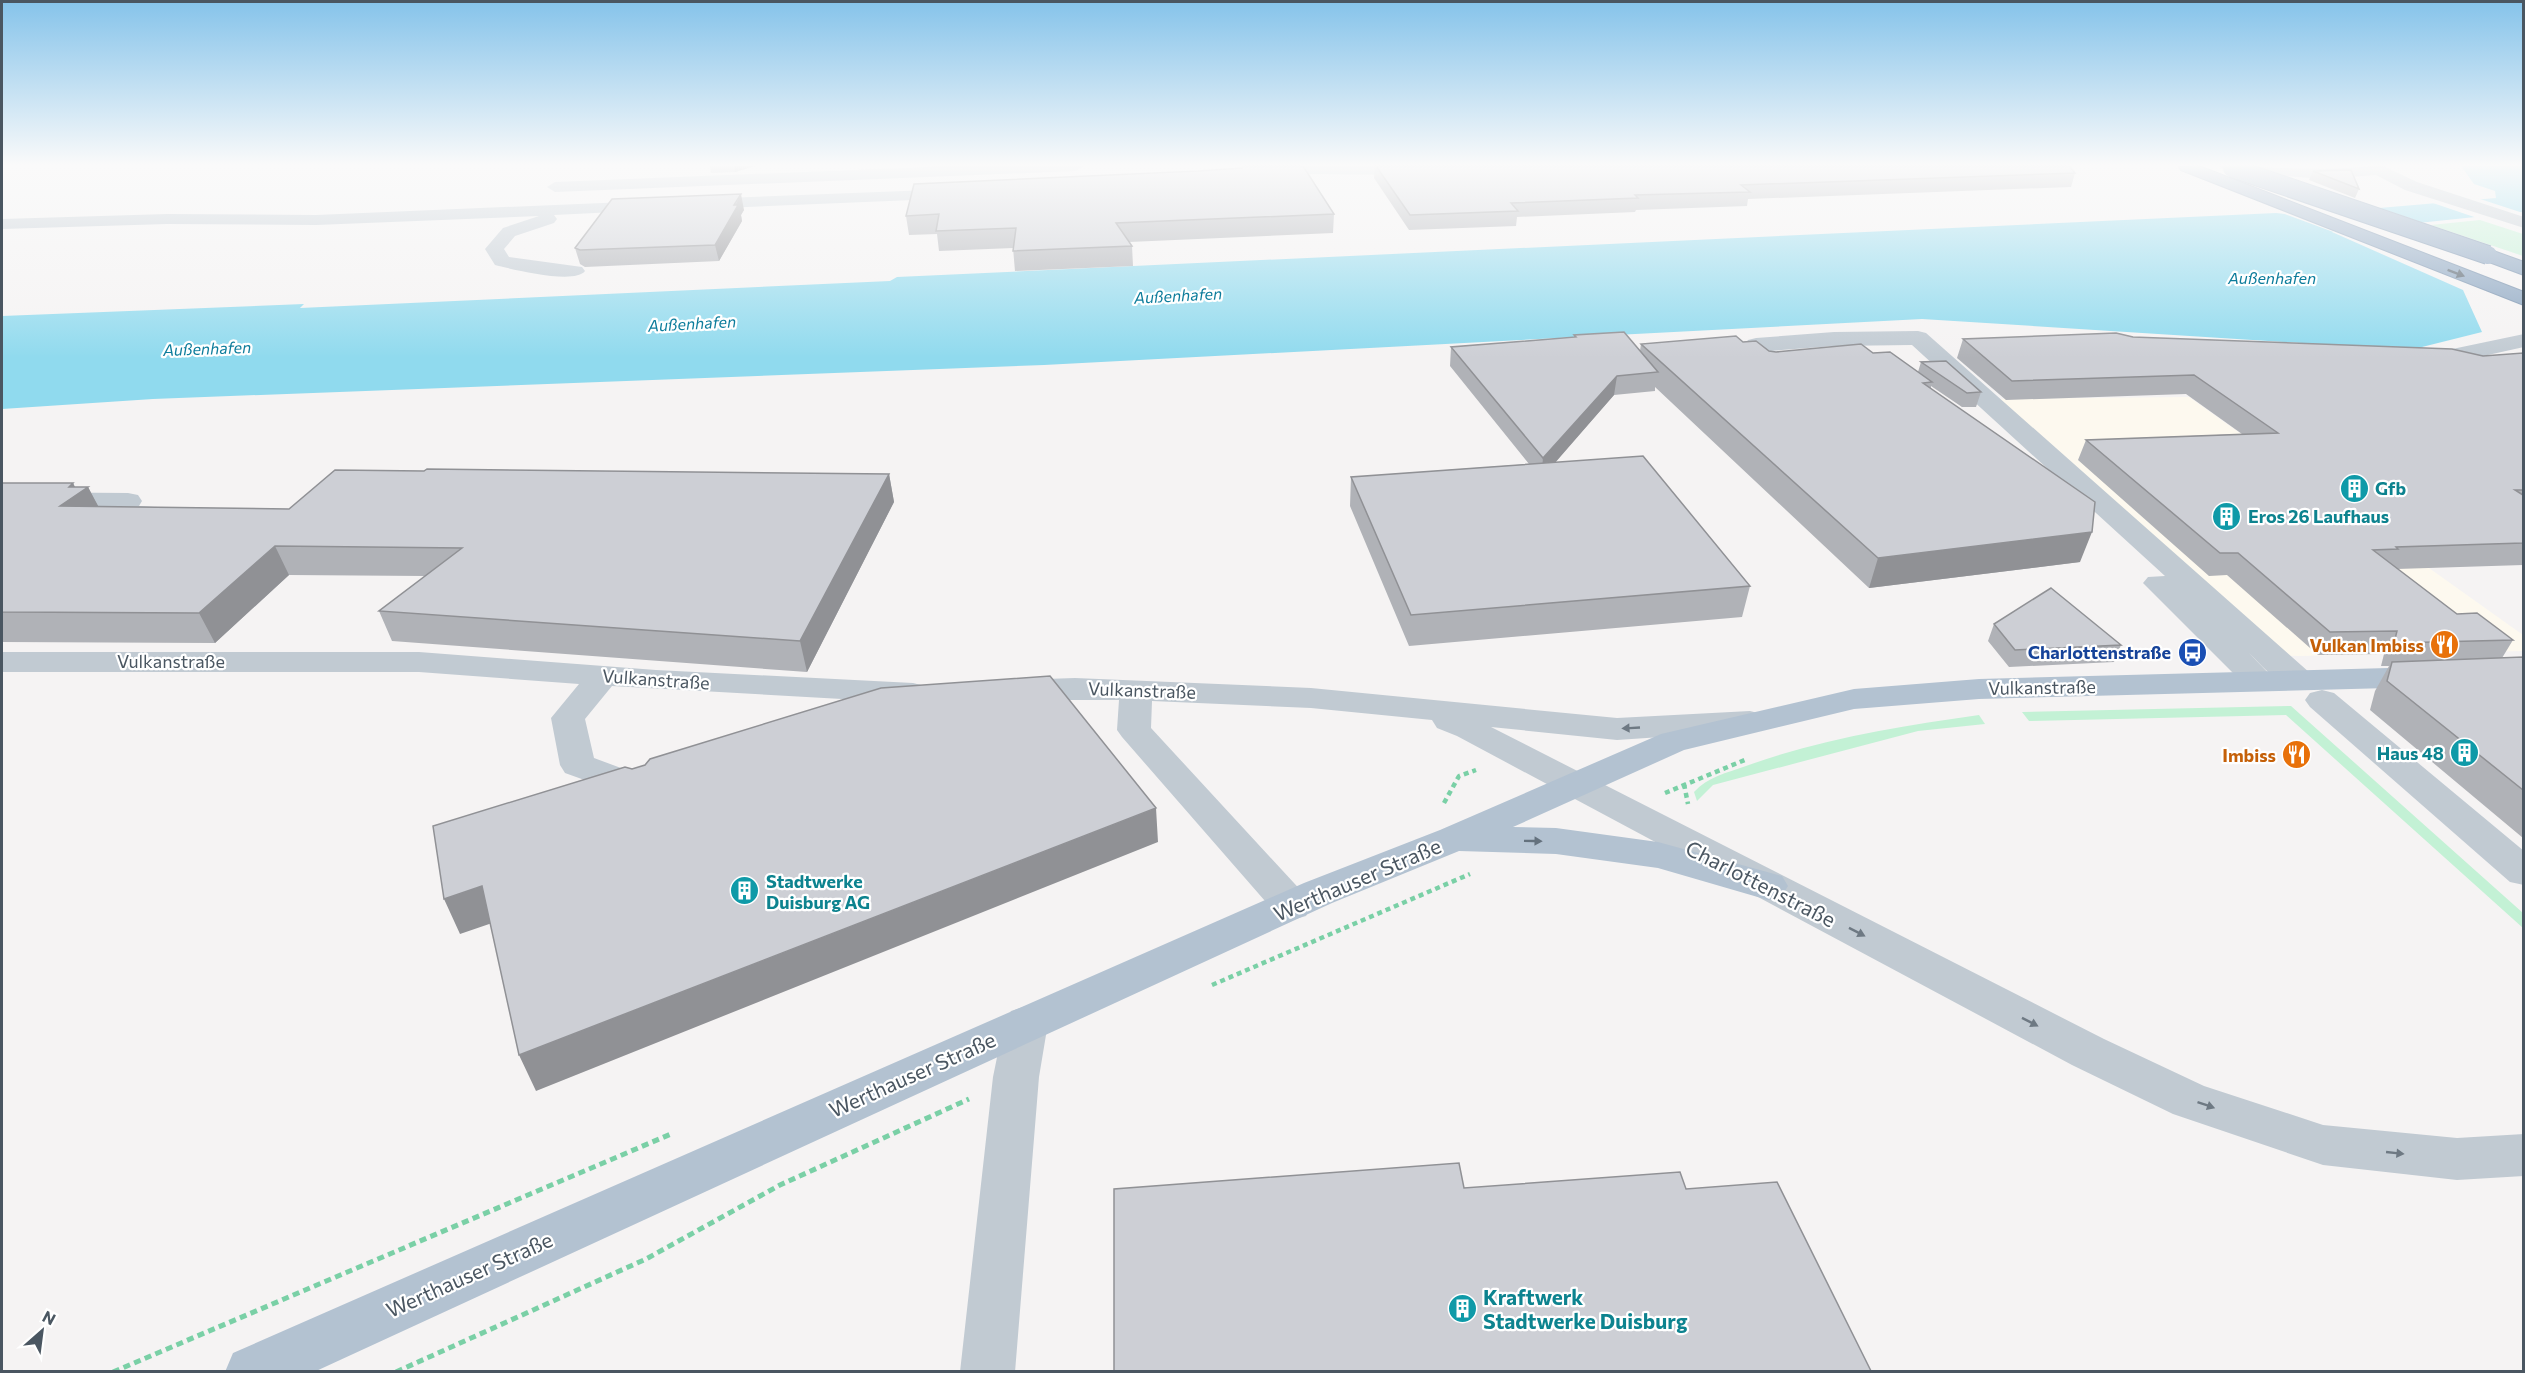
<svg xmlns="http://www.w3.org/2000/svg" width="2525" height="1373" viewBox="0 0 2525 1373" font-family="Commissioner,sans-serif">
  <rect width="100%" height="100%" fill="#f5f3f3"/>
  <path fill="#fdf9ef" d="M2189 397 2523 635V651L2301 656 2252 655 1976 399Z"/>
  <path fill="#c3f1d5" d="M2480 220 2523 234V256L2431 225Z
    M2291 706 2523 913V928L2286 715 2029 721 2022 712Z
    M1979 715 1985 724 1918 731 1713 785 1697 801 1694 792C1708 777 1726 773 1746 766 1821 739 1900 726 1979 715Z"/>
  <path fill="#90daee" d="M2461 166H2523V212L2332 232 2463 290 2482 332 2410 350 1922 319 1044 365 153 399 2 409V316L304 304 300 308 890 281 897 277 2276 213 2297 215 2496 198 2495 191 2474 184Z"/>
  <path fill="#f5f3f3" d="M2474 197 2523 213 2524 215 2486 221 2427 201Z
    M2373 206 2433 226 2341 232 2374 247 2274 210 2297 212Z"/>
  <g fill="none" stroke-linecap="round" stroke-linejoin="round">
    <defs>
      <path id="highway" d="M2199 166 2524 292V305L2181 170 2179 167Z
        M2488 249 2524 262V275L2481 259 2478 255Z"/>
    </defs>
    <use href="#highway" stroke="#7690ad" stroke-width="2"/>
    <path stroke="#7ad0a6" stroke-width="4.5" stroke-dasharray="5 4" stroke-linecap="butt" d="M1684 784 1688 804
      M1665 793 1747 759
      M1444 803 1459 776 1476 770
      M1212 985 1470 874"/>
    <path stroke="#7ad0a6" stroke-width="5" stroke-dasharray="7 4.5" stroke-linecap="butt" d="M113 1372 671 1134
      M396 1372 646 1259 780 1185 969 1099"/>
    <path fill="#c1cad2" fill-rule="evenodd" d="M951 166H1084L1076 171 555 192 547 187 555 182Z
      M1296 166H1424L1428 170 1420 175 1302 174 1296 172 1294 169Z
      M2219 166 2322 169 2383 166 2417 182 2524 217V228L2405 190 2376 175 2322 179 2227 171Z
      M956 189 962 190 965 194 962 198 699 209 690 204 699 199Z
      M650 201 656 202 659 206 656 210 554 215 557 219 554 223 515 236 504 249 509 257 582 267 585 271C575 285 511 269 495 265L485 249 503 228 539 216 316 225 167 224 2 229V219L167 214 316 215Z
      M1918 331 1926 333 2310 673 2314 680 2310 687C2283 693 2267 670 2249 653L2276 681 2272 688 2260 691 2248 688 2143 583 2148 577 2165 576 1912 345 1834 346 1756 352 1748 350 1745 345 1748 340 1756 338 1834 332Z
      M2524 334V347L2438 366 2414 363 2411 358 2414 353 2438 352Z
      M2 492 128 493 138 495 142 501 139 506 169 508 173 514 169 520C151 524 129 524 111 520L107 514 110 509 2 508Z
      M2 652H419L656 670 913 683 925 686 930 693 925 700 913 703 612 686 585 719 594 758 656 781 661 789 656 797 643 801 565 773 560 765 551 718 579 684 419 672H2Z
      M1075 678 1311 688 1617 718 1750 711 1762 714 1767 721 1762 728 1750 731 1617 740 1491 727 2104 1039 2204 1086 2323 1125 2457 1138 2524 1134V1176L2457 1180 2323 1165 2173 1114 2072 1065 1457 736 1437 728 1432 720 1311 708 1152 701 1151 728 1306 896 1312 906 1306 916 1292 920 1278 916 1122 737 1117 730 1119 700H1015L1003 697 998 690 1003 683 1015 680Z
      M2322 690 2334 693 2524 851V885L2510 882 2310 707 2305 700 2310 693Z
      M1026 1006 1041 1011 1048 1023 1039 1077 1015 1372H960L993 1077 1004 1023 1011 1011Z"/>
    <path fill="#b3c2d1" fill-rule="evenodd" d="M2426 667 2438 670 2442 677 2438 684 2426 687 1979 699 1854 709 1684 750 1513 827 1556 828 1658 842 1782 876 1788 886 1782 896 1768 900 1658 868 1556 854 1459 851 1332 903 314 1372H225L233 1353 1304 883 1440 830 1661 734 1854 689 1979 679Z"/>
    <use href="#highway" fill="#8ba5c1" fill-rule="evenodd"/>
    <defs>
      <path id="highway-bridge" d="M2232 168 2488 255"/>
    </defs>
    <use href="#highway-bridge" stroke="#7690ad" stroke-width="20" stroke-linecap="butt"/>
    <use href="#highway-bridge" stroke="#8ba5c1" stroke-width="18"/>
  </g>
  <path fill="#b0b2b7" d="M710 166H755L735 172 711 173Z
    M1375 166H2069L2075 173 2071 187 1748 199 1747 206 1636 210 1635 212 1517 217 1516 226 1409 230 1374 178Z
    M1242 168 1334 214 1333 233 1129 242 1132 246 1133 266 1015 271 1013 248 939 251 937 234 909 235 906 216 1198 171Z
    M2313 171 2359 189 2355 198 2309 180Z
    M744 210 741 215 742 221 719 261 585 267 580 264 575 248Z
    M1574 335 1640 351 1641 344 1743 342 1769 351 1776 352 1873 353 1918 372 1921 362 1981 392 1976 407H1962L1931 386V388L2080 562 1869 588 1655 387V391L1614 395 1555 462 1750 586 1742 617 1409 646 1350 506 1351 477 1529 464 1450 366 1451 347 1574 337Z
    M2133 337 2483 356 2523 353V565L2397 569 2457 614 2513 640 2502 658 2523 657V838L2370 710 2375 691 2389 666H2381L2384 654 2318 655 2227 575 2209 576 2078 460 2086 440 2242 434 2186 394 2006 400 1957 358 1963 339Z
    M889 474 894 502 807 672 392 641 379 611 425 576 289 575 215 643 2 642V483H73L75 487H88L98 507 289 509Z
    M1994 624 2121 645 2114 662 2009 667 1988 641Z"/>
  <path fill="#909195" d="M734 166H755L735 172Z
    M741 194 744 210 741 215 742 221 719 261 715 245Z
    M1617 376 1614 395 1541 479 1543 458Z
    M889 474 894 502 807 672 800 641Z
    M73 483 78 494 88 487 103 515 60 506 69 487Z
    M2092 532 2080 562 1869 588 1878 558Z
    M275 546 289 575 215 643 199 613Z
    M1156 808 1158 842 536 1091 519 1055Z
    M482 886 498 921 460 934 444 899Z"/>
  <path fill="#cdcfd5" stroke="#909195" stroke-width="1.5" d="M1242 166H1303L1334 214 1116 223 1132 246 1013 251 1016 228 936 231 939 214 906 216 914 184 1198 171 1242 168Z
    M1376 166H2069L2075 173 1741 185 1750 192 1635 195 1638 198 1511 203 1518 211 1410 215Z
    M2351 170 2359 189 2313 171Z
    M741 194 734 205H738L715 245 580 250 575 248 612 199Z
    M1624 332 1658 372 1617 376 1543 458 1451 347 1576 337 1574 335Z
    M2116 333 2133 337 2452 349 2483 356 2523 353V490H2515L2523 495V543L2396 547 2398 549 2373 550 2457 614 2477 613 2513 640 2394 643 2397 631 2330 632 2238 553H2220L2086 440 2278 433 2194 375 2012 381 1963 339Z
    M1736 336 1743 342 1756 341 1769 351 1776 352 1861 344 1873 353 1890 352 1932 382 1923 383 2095 502 2092 532 1878 558 1641 344Z
    M1946 361 1981 392 1967 393 1921 362Z
    M1643 456 1750 586 1411 615 1351 477Z
    M427 469 889 474 800 641 379 611 462 548 275 546 199 613 2 612V483H73L69 487H88L60 506 289 509 335 470 424 471Z
    M2051 588 2121 645 2015 650 1994 624Z
    M2523 657V790L2387 681 2392 662Z
    M1050 676 1156 808 519 1055 482 886 444 899 433 826 625 767 632 769 645 765 650 759 881 688Z
    M1459 1163 1464 1188 1680 1172 1686 1189 1777 1182 1871 1371H1114V1189Z"/>
  <defs><path id="oneway-solid" d="M-6-.8H1V-3.2L6.5 0L1 3.2V.8H-6Z" transform="scale(1.5)"/></defs>
  <use fill="#505e6b" href="#oneway-solid" transform="translate(2456 273) rotate(21)"/>
  <g fill="#6e7983">
    <use href="#oneway-solid" transform="translate(1631 728) rotate(177)"/>
    <use href="#oneway-solid" transform="translate(1857 932) rotate(27)"/>
    <use href="#oneway-solid" transform="translate(2030 1022) rotate(27)"/>
    <use href="#oneway-solid" transform="translate(2206 1105) rotate(19)"/>
    <use href="#oneway-solid" transform="translate(2395 1153) rotate(6)"/>
  </g>
  <use fill="#64717d" href="#oneway-solid" transform="translate(1533 841) rotate(1)"/>
  <linearGradient id="sky" x2="0" y2="1"><stop stop-color="#85c3ea"/><stop offset="0.46" stop-color="#fafafa"/><stop offset="1" stop-color="#fafafa" stop-opacity="0"/></linearGradient>
  <rect width="2525" height="358" fill="url(#sky)"/>
  <defs>
    <symbol id="building-disc" viewBox="-11 -11 22 22"><circle r="9.5" fill="#0f9aa8" stroke="#fff"/><path d="M-4-6H4V6H1V3H-1V6H-4ZM-2.5-4.3h1.7v1.8h-1.7ZM.8-4.3h1.7v1.8H.8ZM-2.5-1h1.7V.8h-1.7ZM.8-1h1.7V.8H.8Z" fill="#fff"/></symbol>
    <symbol id="restaurant-disc" viewBox="-11 -11 22 22"><circle r="9.5" fill="#e8710a" stroke="#fff"/><path d="M-5-6h1v4h1v-4h1v4h1v-4h1v5L-1.5 .5V6h-2V.5L-5-1ZM5-6V6H3V1.5H1.5Q1.5-4 5-6Z" fill="#fff"/></symbol>
    <symbol id="bus-disc" viewBox="-11 -11 22 22"><circle r="9.5" fill="#1a4fb4" stroke="#fff"/><path d="M-5-6H5V4H4V6H2V4H-2V6H-4V4H-5ZM-3.5-4V0h7V-4ZM-3.5 1.2v1.5H-2V1.2ZM2 1.2v1.5H3.5V1.2Z" fill="#fff"/></symbol>
  </defs>
  <g fill-rule="evenodd">
    <use href="#building-disc" x="2338" y="472" width="33" height="33"/>
    <use href="#building-disc" x="2210" y="500" width="33" height="33"/>
    <use href="#restaurant-disc" x="2428" y="628" width="33" height="33"/>
    <use href="#bus-disc" x="2176" y="636" width="33" height="33"/>
    <use href="#building-disc" x="2448" y="736" width="33" height="33"/>
    <use href="#restaurant-disc" x="2280" y="738" width="33" height="33"/>
    <use href="#building-disc" x="728" y="874" width="33" height="33"/>
    <use href="#building-disc" x="1446" y="1292" width="33" height="33"/>
  </g>
  <g text-anchor="middle" dominant-baseline="central" stroke-width="4.5" stroke-linejoin="round" paint-order="stroke">
    <g font-size="16" font-style="italic" fill="#0c7c9b" stroke="#fff">
      <text x="2272" y="277">Außenhafen</text>
      <text transform="translate(1178 295) rotate(-3)">Außenhafen</text>
      <text transform="translate(692 323) rotate(-3)">Außenhafen</text>
      <text transform="translate(207 348) rotate(-2)">Außenhafen</text>
    </g>
    <g font-size="18" font-weight="bold" fill="#0d838f" stroke="#fff" text-anchor="start">
      <text x="2375" y="488">Gfb</text>
      <text x="2248" y="516">Eros 26 Laufhaus</text>
      <text x="2444" y="753" text-anchor="end">Haus 48</text>
      <text x="766" y="881">Stadtwerke<tspan x="766" dy="21">Duisburg AG</tspan></text>
    </g>
    <g font-size="18" font-weight="bold" fill="#c56008" stroke="#fff" text-anchor="end">
      <text x="2424" y="645">Vulkan Imbiss</text>
      <text x="2276" y="755">Imbiss</text>
    </g>
    <g font-size="18" font-weight="bold" fill="#164399" stroke="#fff" text-anchor="end">
      <text x="2171" y="652">Charlottenstraße</text>
    </g>
    <g font-size="18" fill="#4a5661" stroke="#fff">
      <text x="171" y="661">Vulkanstraße</text>
      <text transform="translate(656 679) rotate(4)">Vulkanstraße</text>
      <text transform="translate(2042 687) rotate(-1)">Vulkanstraße</text>
      <text transform="translate(1142 690) rotate(2)">Vulkanstraße</text>
    </g>
    <g font-size="21" fill="#4a5661" stroke="#fff">
      <text transform="translate(1357 879) rotate(-23)">Werthauser Straße</text>
      <text transform="translate(1761 883) rotate(27)">Charlottenstraße</text>
      <text transform="translate(912 1074) rotate(-24)">Werthauser Straße</text>
      <text transform="translate(469 1274) rotate(-24)">Werthauser Straße</text>
    </g>
    <g font-size="21" font-weight="bold" fill="#0d838f" stroke="#fff" text-anchor="start">
      <text x="1483" y="1296">Kraftwerk<tspan x="1483" dy="24">Stadtwerke Duisburg</tspan></text>
    </g>
  </g>
  <rect width="2525" height="1373" fill="none" stroke="#4a5661" stroke-width="6"/>
  <g transform="translate(42 1331) rotate(28)" stroke="#ffffff" stroke-width="4.5" paint-order="stroke">
  <path d="M0-4.5L10 22L0 15L-10 22Z" fill="#4a5661"/>
  <text y="-9" font-size="16" font-weight="bold" text-anchor="middle" fill="#4a5661">N</text>
  </g>
</svg>
